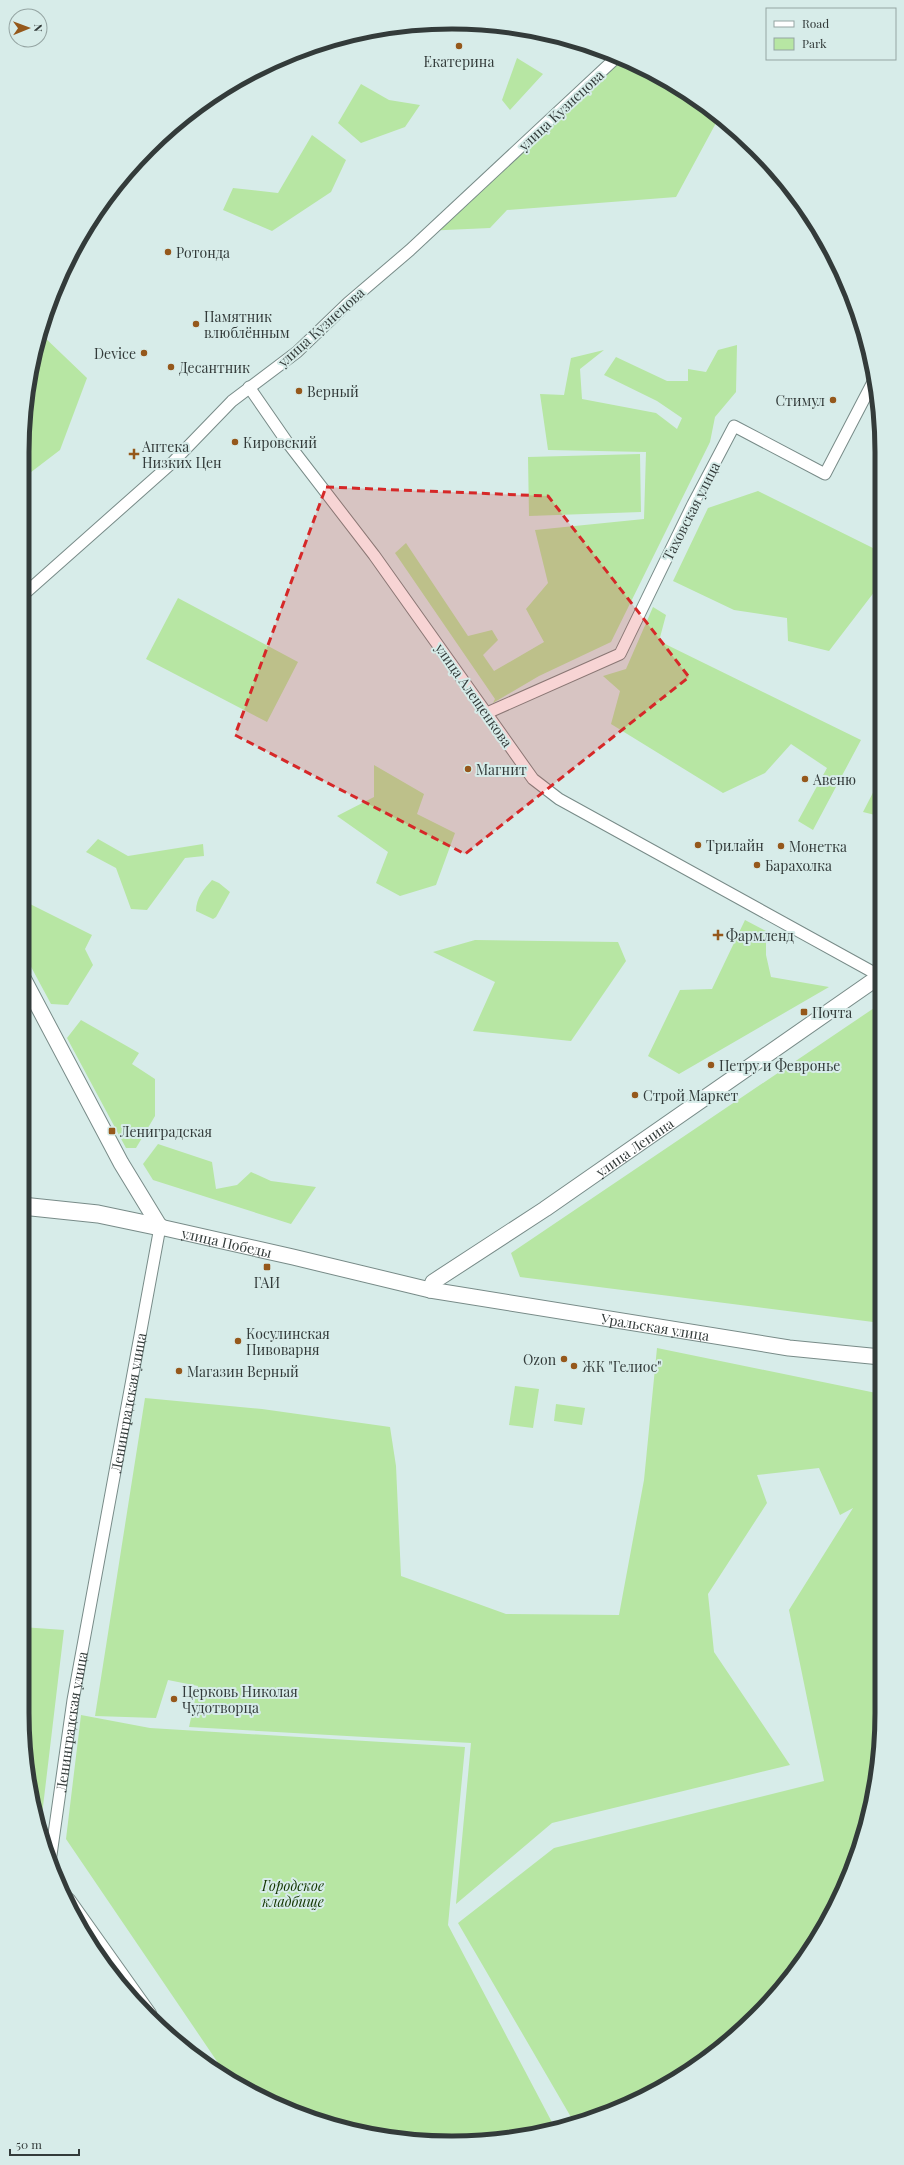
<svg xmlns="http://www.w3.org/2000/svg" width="904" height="2165" viewBox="0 0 904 2165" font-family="'Playfair Display',serif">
  <rect width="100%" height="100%" fill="#d7ece9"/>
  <path fill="#b7e6a3" d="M517 58 543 74 510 110 502 100Z
    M611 61 631 62 642 66 709 108 716 123 676 197 507 210 490 228 423 231Z
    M361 84 389 100 420 105 405 127 361 143 338 123Z
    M312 135 346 160 331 192 272 231 223 210 233 188 278 193Z
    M40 333 87 378 60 450 22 479V450L28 447 23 438 30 368Z
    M737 345 736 392 715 417 710 442 611 642 539 676 493 703 495 699 395 553 406 543 468 636 492 630 498 640 483 655 494 671 544 642 526 609 548 583 535 530 644 519 646 452 548 450 540 394 564 395 571 358 604 350 580 369 582 399 656 413 677 429 682 418 657 401 604 375 616 357 667 381H688V369L706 372 718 350Z
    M640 454 641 512 529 516 528 457Z
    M758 491 879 551V592L875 591 829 651 788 641 787 618 734 610 673 581 708 508Z
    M178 598 298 662 267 722 146 659Z
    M653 607 666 615 659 641 861 740 813 830 798 821 827 768 791 744 765 773 723 793 611 724 620 691 603 676 626 669Z
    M374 765 424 794 417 814 455 833 436 885 400 896 376 883 388 852 337 816 374 797Z
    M879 781V816L863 812Z
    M98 839 128 856 203 844 204 856 185 858 147 910 131 909 116 868 86 852Z
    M212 880 219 883 230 892 216 917 213 919 196 911C196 898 204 889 212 880Z
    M22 900 92 935 85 949 93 965 68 1005 51 1004 22 950Z
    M745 920 766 931V955L771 977 829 987 679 1074 648 1056 680 990 712 989Z
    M475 940 618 942 626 961 571 1041 473 1031 495 982 433 952Z
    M880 1004 881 1323 520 1277 511 1253Z
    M81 1020 139 1053 132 1064 155 1079V1116L136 1148H126L67 1038Z
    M158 1144 212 1162 216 1189 237 1185 251 1172 271 1181 316 1187 291 1224 153 1180 143 1164Z
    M657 1348 881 1394 882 1713 874 1797 859 1851 824 1928 775 1996 735 2036 667 2086 590 2120 575 2124 458 1923 554 1848 824 1781 789 1610 853 1508 840 1515 819 1468 757 1475 767 1503 708 1594 714 1652 790 1765 552 1823 456 1904 471 1743 189 1727 198 1686 168 1680 156 1718 95 1716 145 1398 262 1409 390 1427 396 1466 401 1576 506 1614 619 1615 644 1480Z
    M515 1386 539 1389 533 1428 509 1425Z
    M556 1404 585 1408 582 1425 554 1421Z
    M22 1627 64 1630 42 1815 30 1797 22 1713Z
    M81 1715 150 1728 465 1747 448 1925 555 2128 508 2139 452 2143 368 2135 314 2120 237 2085 229 2079 66 1839Z"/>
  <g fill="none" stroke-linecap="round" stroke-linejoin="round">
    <defs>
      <g id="street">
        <path d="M249 387 287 442 374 555 533 779 559 799 880 976"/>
        <path d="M22 596 173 462 232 401 297 352 348 303 410 250 618 56"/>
        <path d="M487 713 620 654 693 504 734 426 825 474 874 380"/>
        <path id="s1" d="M50 1862 73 1700 160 1227"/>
      </g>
      <g id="secondary">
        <path id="s2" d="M22 976 121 1163 160 1227 293 1257 430 1290 789 1348 881 1357"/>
        <path id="s3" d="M430 1290 433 1282 545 1209 880 976"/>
      </g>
      <path id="primary" d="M22 1206 98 1214 160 1227
        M67 1901 148 2015"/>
    </defs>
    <use href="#street" stroke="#788b88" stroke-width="13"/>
    <use href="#secondary" stroke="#788b88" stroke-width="17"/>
    <use href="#primary" stroke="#788b88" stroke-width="19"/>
    <use href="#street" stroke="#fff" stroke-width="11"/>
    <use href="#secondary" stroke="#fff" stroke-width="15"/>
    <use href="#primary" stroke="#fff" stroke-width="17"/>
  </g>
  <path fill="#d62828" fill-opacity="0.2" stroke="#d62828" stroke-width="3" stroke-dasharray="8 5" stroke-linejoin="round" d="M326 487 548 496 689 677 465 854 235 735Z"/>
  <g fill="#95581b" stroke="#d7ece9" stroke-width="1.5">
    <circle cx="459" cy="46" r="4"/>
    <circle cx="168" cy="252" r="4"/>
    <circle cx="196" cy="324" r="4"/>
    <circle cx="144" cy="353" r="4"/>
    <circle cx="171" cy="367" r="4"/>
    <circle cx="299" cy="391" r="4"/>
    <circle cx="833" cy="400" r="4"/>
    <circle cx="235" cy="442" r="4"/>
    <path d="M132 448h4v4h4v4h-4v4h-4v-4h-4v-4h4z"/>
    <circle cx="468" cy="769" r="4"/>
    <circle cx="805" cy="779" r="4"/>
    <circle cx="698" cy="845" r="4"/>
    <circle cx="781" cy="846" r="4"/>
    <circle cx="757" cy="865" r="4"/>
    <path d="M716 929h4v4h4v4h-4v4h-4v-4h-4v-4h4z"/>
    <rect x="800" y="1008" width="8" height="8" rx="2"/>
    <circle cx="711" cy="1065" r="4"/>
    <circle cx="635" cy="1095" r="4"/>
    <rect x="108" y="1127" width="8" height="8" rx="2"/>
    <rect x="263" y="1263" width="8" height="8" rx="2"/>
    <circle cx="238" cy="1341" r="4"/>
    <circle cx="564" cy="1359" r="4"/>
    <circle cx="574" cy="1366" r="4"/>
    <circle cx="179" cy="1371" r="4"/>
    <circle cx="174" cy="1699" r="4"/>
  </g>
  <g text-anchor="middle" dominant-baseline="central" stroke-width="4" stroke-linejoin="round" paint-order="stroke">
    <g font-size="14" fill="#333b3a" stroke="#d7ece9" text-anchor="start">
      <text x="459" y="61" text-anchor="middle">Екатерина</text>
      <text x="176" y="252">Ротонда</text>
      <text x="204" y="316">Памятник<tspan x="204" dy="16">влюблённым</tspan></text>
      <text x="136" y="353" text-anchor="end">Device</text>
      <text x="179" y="367">Десантник</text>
      <text x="307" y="391">Верный</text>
      <text x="825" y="400" text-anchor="end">Стимул</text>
      <text x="243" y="442">Кировский</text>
      <text x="142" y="446">Аптека<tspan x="142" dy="16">Низких Цен</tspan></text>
      <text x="476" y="769">Магнит</text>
      <text x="813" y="779">Авеню</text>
      <text x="706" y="845">Трилайн</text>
      <text x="789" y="846">Монетка</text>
      <text x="765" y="865">Барахолка</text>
      <text x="726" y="935">Фармленд</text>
      <text x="812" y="1012">Почта</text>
      <text x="719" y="1065">Петру и Февронье</text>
      <text x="643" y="1095">Строй Маркет</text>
      <text x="120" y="1131">Лениградская</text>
      <text x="267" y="1282" text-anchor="middle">ГАИ</text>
      <text x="246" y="1333">Косулинская<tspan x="246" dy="16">Пивоварня</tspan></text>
      <text x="556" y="1359" text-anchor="end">Ozon</text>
      <text x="582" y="1366">ЖК "Гелиос"</text>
      <text x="187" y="1371">Магазин Верный</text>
      <text x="182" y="1691">Церковь Николая<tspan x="182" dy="16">Чудотворца</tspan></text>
    </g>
    <g font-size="14" fill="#333b3a" stroke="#d7ece9">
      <text transform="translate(561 110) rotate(-43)">улица Кузнецова</text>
      <text transform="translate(321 327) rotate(-42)">улица Кузнецова</text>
      <text transform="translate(691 511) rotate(-63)">Таховская улица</text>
      <text transform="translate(474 695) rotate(55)">улица Алещенкова</text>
      <text stroke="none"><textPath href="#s3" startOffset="251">улица Ленина</textPath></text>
      <text stroke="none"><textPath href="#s2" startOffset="355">улица Победы</textPath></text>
      <text stroke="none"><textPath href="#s2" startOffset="792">Уральская улица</textPath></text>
      <text stroke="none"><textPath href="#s1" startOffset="466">Ленинградская улица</textPath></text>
      <text stroke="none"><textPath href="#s1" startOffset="142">Ленинградская улица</textPath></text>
    </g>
    <g font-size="14" font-style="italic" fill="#133600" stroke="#d7ece9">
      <text x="293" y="1885">Городское<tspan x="293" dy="16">кладбище</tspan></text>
    </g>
  </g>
  <path d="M0 0H904V2165H0ZM452 29H452A423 423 0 0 1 875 452V1713A423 423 0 0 1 452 2136H452A423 423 0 0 1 29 1713V452A423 423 0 0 1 452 29Z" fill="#d7ece9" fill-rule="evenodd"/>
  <path fill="none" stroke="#333b3a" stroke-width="5" d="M452 29H452A423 423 0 0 1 875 452V1713A423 423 0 0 1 452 2136H452A423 423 0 0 1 29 1713V452A423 423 0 0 1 452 29Z"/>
  <rect x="766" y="8" width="130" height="52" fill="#d7ece9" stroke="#95a5a3"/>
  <rect x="774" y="21" width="20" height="6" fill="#ffffff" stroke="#95a5a3"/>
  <text x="802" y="28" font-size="12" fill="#333b3a">Road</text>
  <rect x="774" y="38" width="20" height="12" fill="#b7e6a3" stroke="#95a5a3"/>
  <text x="802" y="48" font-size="12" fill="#333b3a">Park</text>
  <g transform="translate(28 28) rotate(89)"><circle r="19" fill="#d7ece9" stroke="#95a5a3"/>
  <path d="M0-3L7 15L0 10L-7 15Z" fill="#95581b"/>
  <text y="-6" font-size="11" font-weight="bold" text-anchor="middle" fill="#333b3a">N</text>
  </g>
  <path d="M10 2149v6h69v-6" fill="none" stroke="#333b3a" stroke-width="2"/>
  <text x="16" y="2149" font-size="12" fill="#333b3a" stroke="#d7ece9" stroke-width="3" paint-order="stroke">50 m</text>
</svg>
